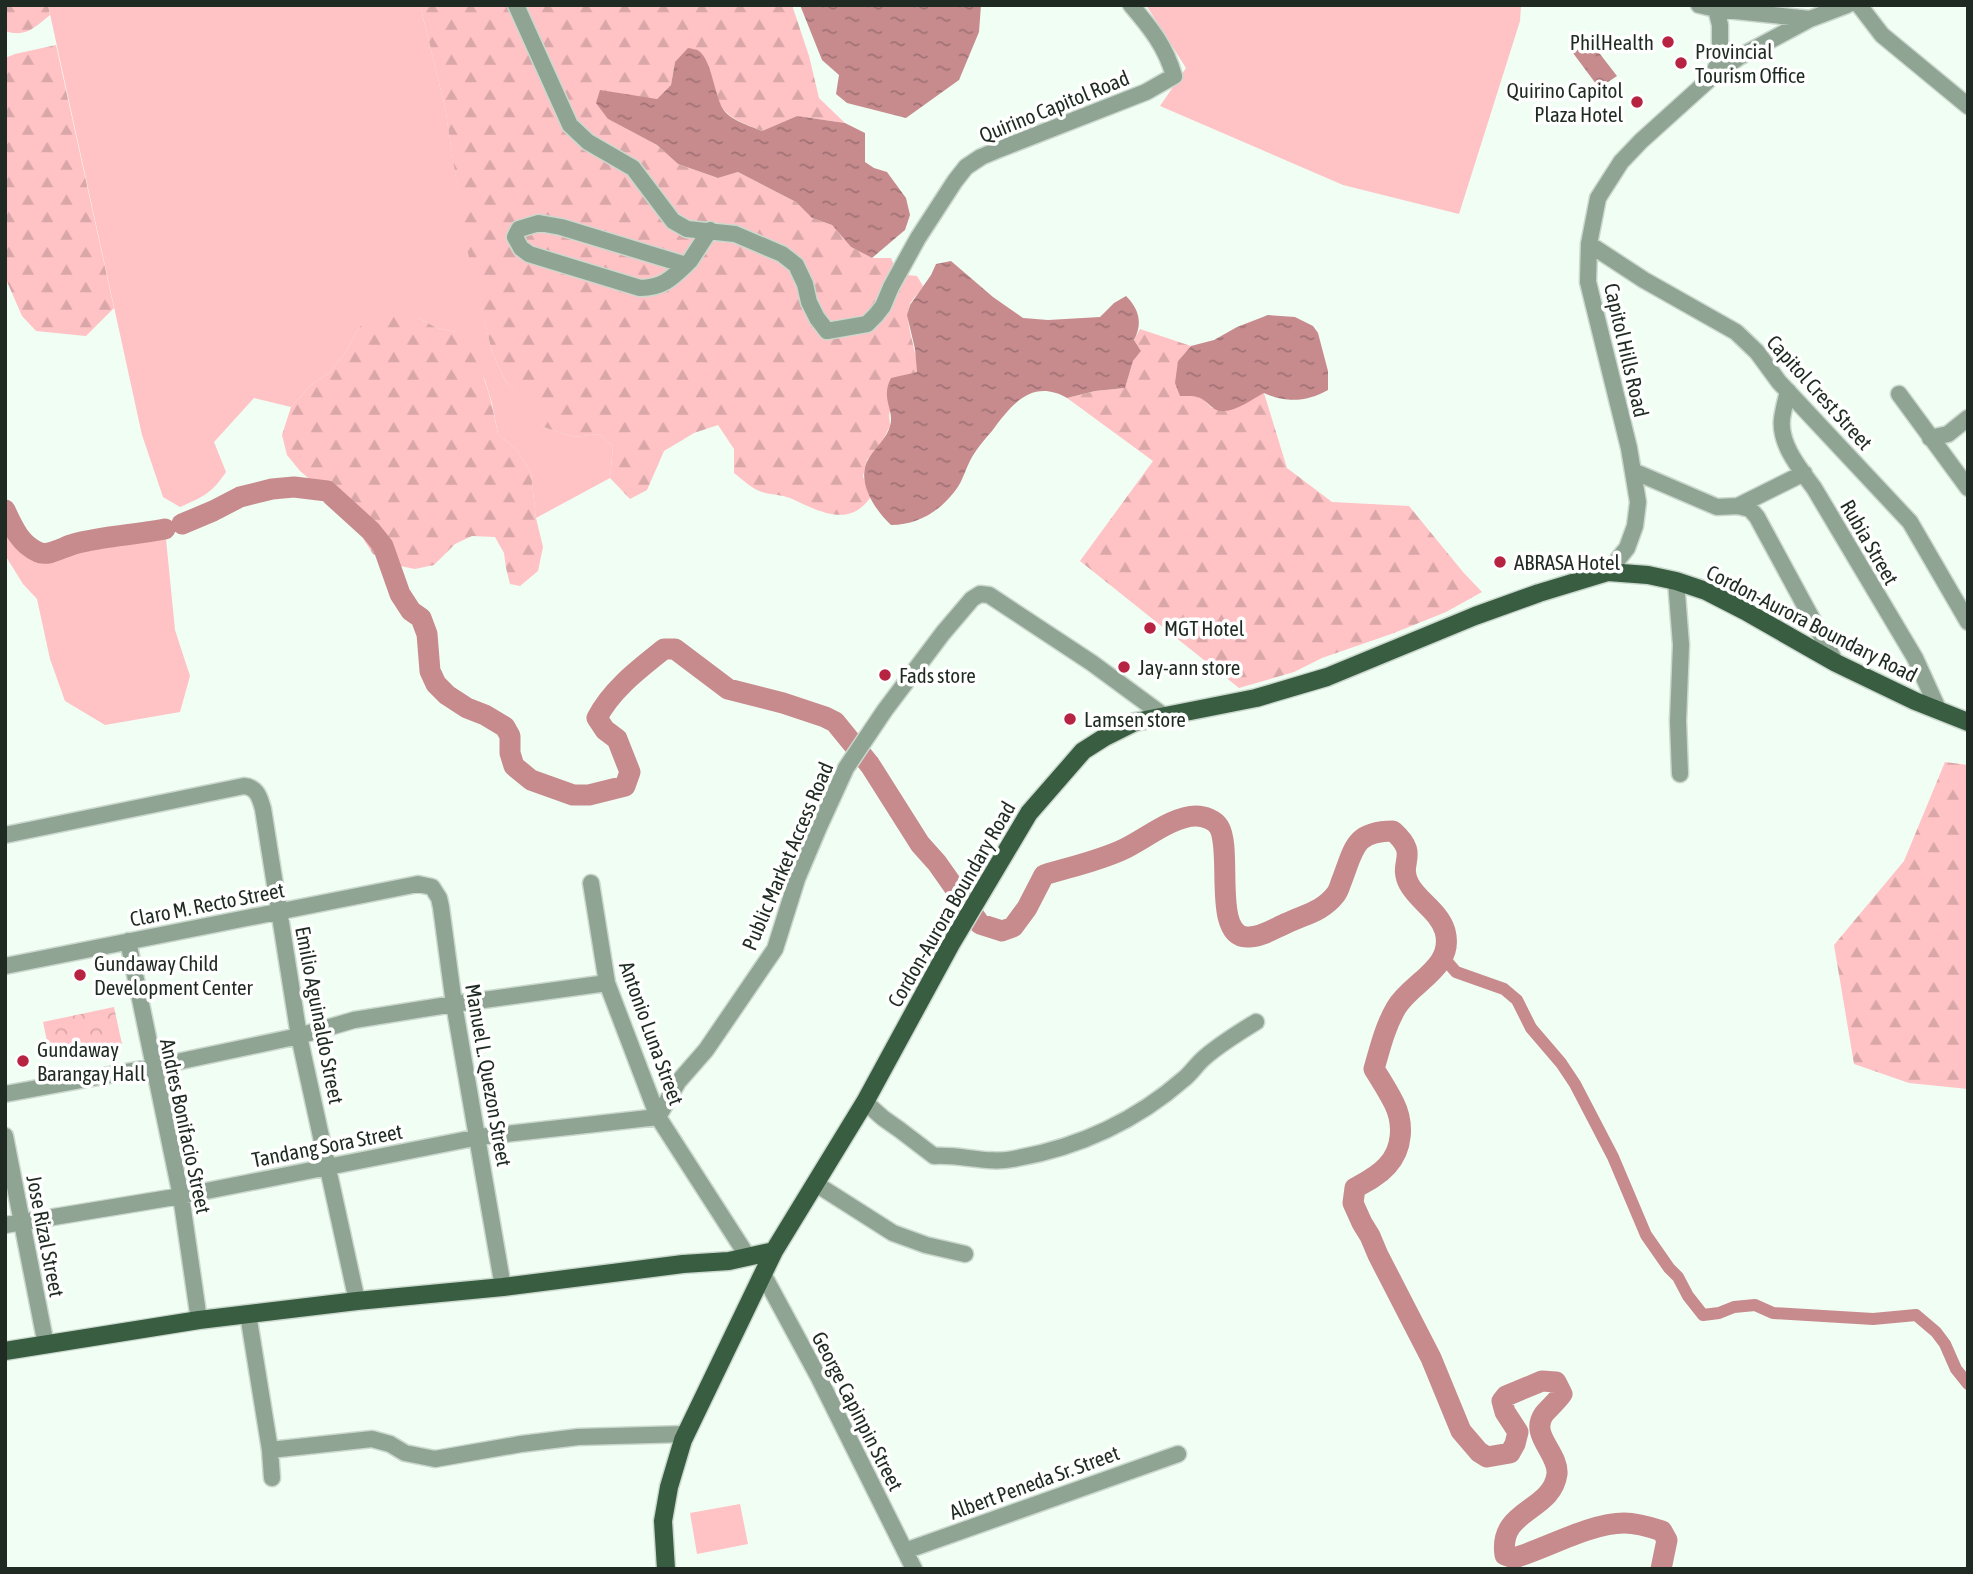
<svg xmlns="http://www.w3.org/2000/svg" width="1973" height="1574" viewBox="0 0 1973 1574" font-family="'Asap Condensed',sans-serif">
  <defs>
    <pattern id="forest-firs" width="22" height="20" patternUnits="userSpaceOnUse" patternTransform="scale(1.75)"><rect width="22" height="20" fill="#ffc2c5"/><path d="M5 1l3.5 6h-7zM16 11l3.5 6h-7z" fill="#daa7a9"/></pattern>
    <pattern id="park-crowns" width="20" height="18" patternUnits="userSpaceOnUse" patternTransform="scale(1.75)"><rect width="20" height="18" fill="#ffc2c5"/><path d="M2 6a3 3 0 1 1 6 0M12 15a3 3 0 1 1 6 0" fill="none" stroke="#daa7a9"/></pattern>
    <pattern id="water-ripples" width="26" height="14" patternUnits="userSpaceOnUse" patternTransform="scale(1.75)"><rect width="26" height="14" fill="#c78b8e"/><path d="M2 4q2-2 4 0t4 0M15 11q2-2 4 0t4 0" fill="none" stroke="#a17274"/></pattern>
  </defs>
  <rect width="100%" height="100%" fill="#f1fef4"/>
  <path fill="#ffc2c5" d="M48 5H420L445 107 466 242 492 352 506 382 534 407 543 427 574 437 599 434 613 446 610 478 536 518 531 473 517 450 498 434 492 403 485 380 456 332 437 328 419 318 361 324 345 353 330 372 310 386 291 407 254 398 214 442 226 472C212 493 203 497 180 507L163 497 142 435Z
    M1146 5H1521L1520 21 1459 214 1343 185 1160 106 1186 68Z
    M5 511C16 532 17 538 38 552L76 543 165 529 175 630 190 676 180 712 105 725 65 701 50 659 37 599 23 584 5 555Z
    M740 1504 748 1544 697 1554 690 1513Z"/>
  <path fill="url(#forest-firs)" d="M5 5H48L50 15C35 27 26 38 5 31Z
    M420 5H792L809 56 819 98 845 123 797 116 762 131C750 126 735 121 726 112 716 103 711 76 707 63L675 62 671 85 657 99 643 98 608 119 657 145 678 164 718 178 738 172 796 202 812 218 832 225 851 247 872 258H891L898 274 917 276 923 286C920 292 913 298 910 304 902 320 919 353 917 372L901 376 889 414 890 426 882 442 867 460 863 476 870 498C848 529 817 510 790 498 780 494 767 495 757 490 749 486 742 479 734 473V449L718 425 694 433 664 451 647 490 630 499 610 478 613 446 599 434 574 437 543 427 533 407 506 382 492 352 466 245 445 107Z
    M56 45 114 308 86 336 36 331 22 316 5 277V58L15 54Z
    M393 311 419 318 437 328 456 332C484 365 490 393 498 434L517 450 531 473 536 518 543 547 538 571 520 586 510 584 506 568 504 553 495 537 472 536 455 544 434 565 415 569 395 565 373 554 364 540 352 515 300 471 287 455 282 435 291 407 310 386 330 372 345 353 361 324Z
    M1140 329 1191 346 1178 361 1195 396 1203 399 1212 408 1253 398 1264 393 1287 468 1332 502 1409 506 1463 572 1482 592 1446 612 1394 633 1322 658 1294 672 1239 688 1080 561 1153 461 1067 398 1095 391 1125 388 1133 361 1141 351 1134 340Z
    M1945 762 1968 765V1089L1909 1083 1854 1064 1834 945 1904 861Z"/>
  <path fill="url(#park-crowns)" d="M114 1007 122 1044 51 1060 43 1022Z"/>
  <path fill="url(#water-ripples)" d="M800 5H981L979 32 959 80 906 118 847 103 836 94 839 75 822 60Z
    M1590 41 1617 76 1599 88 1573 53Z
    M688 48C692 49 696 49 699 51 712 61 714 94 723 109 730 120 750 126 762 131L797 116 845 123 865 133V162L874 168 887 172 906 198 910 215 905 230 872 258 851 247 832 225 812 218 796 202 738 172 718 178 678 164 657 145 608 119 596 103 600 90 657 99 671 85 675 62Z
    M951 261 993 297 1023 318 1048 320 1100 317 1114 303 1126 296C1139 309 1143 323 1134 340L1141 351 1133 361 1125 388 1095 391 1067 398C1032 378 1011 405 992 431 985 439 978 447 972 457 966 467 963 481 955 491 939 512 917 525 891 525 874 509 855 480 869 458 875 448 887 438 890 426 895 410 880 399 891 378L917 372 915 349 907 315 910 305 931 275 936 264Z
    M1268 315 1295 317 1313 326 1318 333 1328 371V390C1307 402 1286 403 1264 393 1252 399 1236 412 1222 411 1213 411 1209 403 1202 399 1196 395 1187 396 1180 396L1175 383 1178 361 1191 346 1214 340 1237 327Z"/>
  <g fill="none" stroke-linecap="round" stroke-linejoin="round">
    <path stroke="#c78b8e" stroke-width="12" d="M1443 957 1456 972 1504 989 1517 1000 1531 1028 1561 1063 1575 1084 1613 1157 1646 1235 1669 1268 1678 1277 1688 1296 1703 1315 1719 1313 1734 1307 1755 1305 1773 1313 1873 1319 1916 1315 1936 1332 1945 1344 1956 1369 1968 1384"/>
    <path stroke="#c78b8e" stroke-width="21" d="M5 510C13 527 20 544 38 552 48 557 63 547 74 544 103 536 135 535 165 529
      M182 524 213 511 240 497 272 489 294 487 327 491 371 531 383 546 400 594 411 611 421 618 427 634 430 671 436 684 447 695 467 708 485 715 505 727 510 736V753L514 766 531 780 573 795H589L625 786 630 772 617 739 605 730 597 718C611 690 639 669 664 649H675L728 689 783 703 825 717 835 722 870 765 920 844 937 863 980 924 1002 931 1013 927 1027 908 1044 875C1070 867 1099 861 1124 849 1145 839 1173 816 1196 816 1204 816 1215 820 1219 827 1233 850 1212 936 1247 937 1260 938 1275 928 1287 923 1306 914 1322 912 1336 894 1339 890 1340 885 1342 880 1354 849 1354 831 1393 831 1421 856 1397 861 1409 884 1418 901 1439 911 1445 931 1455 968 1411 982 1396 1008 1385 1027 1380 1048 1374 1069 1381 1080 1388 1091 1394 1103 1404 1123 1403 1149 1387 1166 1378 1176 1366 1182 1355 1188L1353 1203 1362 1223 1370 1236 1378 1255 1431 1358 1461 1431 1479 1452 1487 1457 1510 1453 1515 1444 1518 1432 1505 1412 1502 1401 1506 1396 1542 1381 1556 1382 1562 1394C1557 1401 1550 1407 1544 1414 1529 1435 1559 1453 1557 1474 1552 1512 1498 1509 1505 1555L1514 1558C1547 1548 1591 1523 1624 1523 1637 1523 1650 1527 1662 1531L1667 1540 1661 1569"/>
    <defs>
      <path id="minor" d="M516 5 570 125 588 142 633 168 673 221 687 229 735 234 782 254 796 265 805 284 809 302 817 318 827 331 867 324 876 315 883 306 891 287 918 238 955 181 966 167 981 157 1000 149 1146 92 1174 76C1166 47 1150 27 1131 5
        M1699 5 1716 9 1810 19
        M1859 5 1882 35 1968 106
        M1713 75 1720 58V25L1716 9
        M1589 244 1644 280 1736 332 1757 352 1779 382 1910 522 1968 622
        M686 265 561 227 539 223 519 229 515 237 521 248 529 254 640 288C664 288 673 277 690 261L710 230
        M1788 391C1786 400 1783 410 1782 419 1779 444 1800 469 1814 488L1915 658 1939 711
        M1899 394 1968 488
        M1930 438 1948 434 1968 418
        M1633 471 1717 507 1738 506 1750 509 1757 517 1764 530 1836 663
        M1738 506 1804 473
        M1608 572 1627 548 1635 526 1638 502 1629 448 1588 282 1589 244 1598 198 1621 162 1641 141 1713 76 1739 57 1810 19 1847 5
        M1676 581 1681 645 1678 721 1680 774
        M5 835 244 786C257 787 260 798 263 809L299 1036 357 1301
        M591 883 607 983 658 1117 748 1257
        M128 941 181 1196 199 1320
        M5 966 418 884 432 887 439 898 441 907 454 1004 503 1287
        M5 1094 153 1067 299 1036 354 1020 454 1004 607 983
        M865 1102 883 1118 900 1130 934 1156C960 1154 987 1164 1013 1159 1077 1148 1136 1121 1185 1078 1192 1072 1197 1064 1204 1058 1220 1044 1238 1033 1256 1022
        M658 1117 678 1082 706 1050 775 949 797 879 819 827 846 768 885 710 943 633 972 599 980 594 989 595 1092 663 1164 716
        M5 1136 46 1345
        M816 1184 893 1233 926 1245 965 1254
        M5 1225 181 1196 479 1137 658 1117
        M763 1274 818 1376 914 1569
        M248 1314 270 1450 272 1478
        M270 1450 372 1439 390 1444 405 1453 435 1459 521 1444 578 1437 686 1434
        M905 1551 1178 1454"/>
      <path id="major" d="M5 1351 199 1320 357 1301 503 1287 683 1264 729 1261 774 1251
        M666 1569 663 1521 669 1487 683 1440 774 1251 865 1102 951 944 1029 813 1083 751 1105 737 1135 722 1256 698 1327 677 1475 616 1539 593 1608 572 1648 575 1676 581 1706 591 1745 611 1836 663 1915 701 1968 722"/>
    </defs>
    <use href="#minor" stroke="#cbd8ce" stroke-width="19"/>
    <use href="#major" stroke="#cbd8ce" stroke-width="21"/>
    <use href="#minor" stroke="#8fa493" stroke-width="16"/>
    <use href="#major" stroke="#385d41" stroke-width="18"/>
  </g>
  <g fill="#b62442" stroke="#fff" stroke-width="2.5">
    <circle cx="1668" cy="42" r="7"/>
    <circle cx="1681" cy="63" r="7"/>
    <circle cx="1637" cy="102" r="7"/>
    <circle cx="1500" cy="562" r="7"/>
    <circle cx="1150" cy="628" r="7"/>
    <circle cx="1124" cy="667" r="7"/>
    <circle cx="885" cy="675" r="7"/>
    <circle cx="1070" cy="719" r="7"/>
    <circle cx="80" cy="975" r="7"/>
    <circle cx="23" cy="1061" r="7"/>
  </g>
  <g text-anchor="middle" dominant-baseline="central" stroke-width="7" stroke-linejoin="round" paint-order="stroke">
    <g font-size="21" fill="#1f2b22" stroke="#fff" text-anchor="start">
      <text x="1654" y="42" text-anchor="end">PhilHealth</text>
      <text x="1695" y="51">Provincial<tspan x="1695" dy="24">Tourism Office</tspan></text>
      <text x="1623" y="90" text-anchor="end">Quirino Capitol<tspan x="1623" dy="24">Plaza Hotel</tspan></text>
      <text x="1514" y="562">ABRASA Hotel</text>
      <text x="1164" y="628">MGT Hotel</text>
      <text x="1138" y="667">Jay-ann store</text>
      <text x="899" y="675">Fads store</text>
      <text x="1084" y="719">Lamsen store</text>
      <text x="94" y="963">Gundaway Child<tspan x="94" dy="24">Development Center</tspan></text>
      <text x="37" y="1049">Gundaway<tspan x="37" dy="24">Barangay Hall</tspan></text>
    </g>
    <g font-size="21" fill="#1f2b22" stroke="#fff">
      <text transform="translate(1054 106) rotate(-22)">Quirino Capitol Road</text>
      <text transform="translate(1627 350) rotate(77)">Capitol Hills Road</text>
      <text transform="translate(1820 392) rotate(48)">Capitol Crest Street</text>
      <text transform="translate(1870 542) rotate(60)">Rubia Street</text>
      <text transform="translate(1812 623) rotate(27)">Cordon-Aurora Boundary Road</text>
      <text transform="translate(787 856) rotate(-67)">Public Market Access Road</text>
      <text transform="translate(207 904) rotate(-11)">Claro M. Recto Street</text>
      <text transform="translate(951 904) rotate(-60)">Cordon-Aurora Boundary Road</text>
      <text transform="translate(320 1015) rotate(79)">Emilio Aguinaldo Street</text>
      <text transform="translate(652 1033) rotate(70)">Antonio Luna Street</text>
      <text transform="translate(489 1075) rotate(80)">Manuel L. Quezon Street</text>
      <text transform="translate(186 1126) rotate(78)">Andres Bonifacio Street</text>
      <text transform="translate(327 1145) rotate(-11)">Tandang Sora Street</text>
      <text transform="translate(46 1236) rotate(79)">Jose Rizal Street</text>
      <text transform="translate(858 1411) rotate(63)">George Capinpin Street</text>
      <text transform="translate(1034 1482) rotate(-20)">Albert Peneda Sr. Street</text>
    </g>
  </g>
  <rect width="1973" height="1574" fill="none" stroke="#1f2b22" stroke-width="14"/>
</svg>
